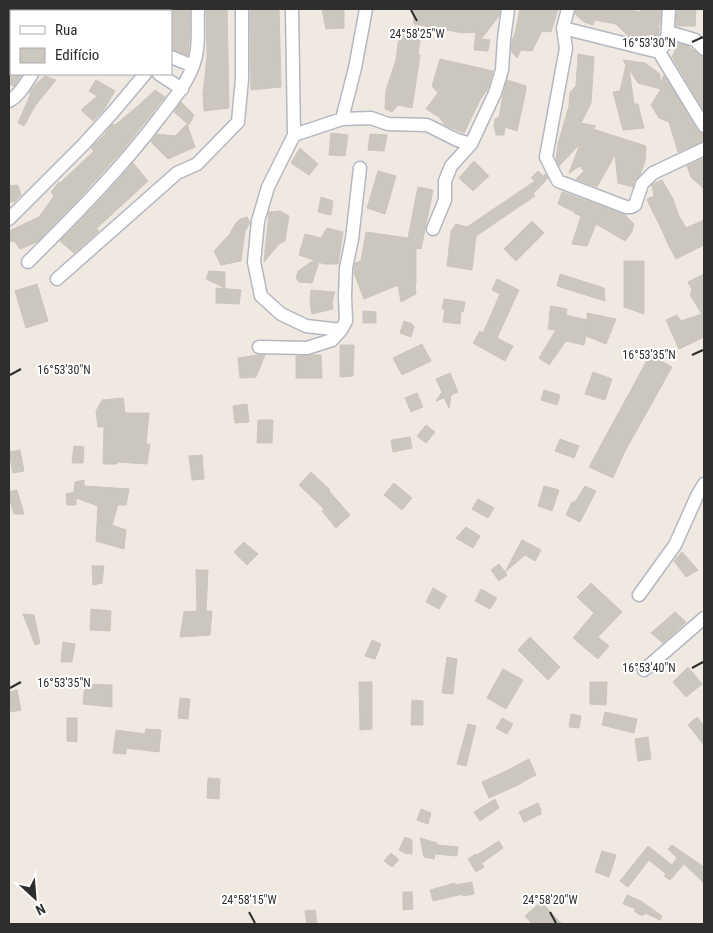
<svg xmlns="http://www.w3.org/2000/svg" width="713" height="933" viewBox="0 0 713 933" font-family="'Roboto Condensed',sans-serif">
  <rect width="100%" height="100%" fill="#efe9e1"/>
  <path fill="#cbc7bf" stroke="#cbc5ba" d="M171 9H190V33L188 55 171 49Z
    M206 9H227L229 108 204 111 203 94 207 56Z
    M250 9H279L281 87 251 90Z
    M322 9H344V28L326 29Z
    M413 9H500L499 16 481 39 490 40 488 51 474 50 476 32 463 33 414 24Z
    M520 9H558L551 32 542 31 532 51 521 50 517 58 511 51 512 41 515 33Z
    M576 9H626L640 12V9H661L660 25H657L659 27V36H628L616 24 595 20 593 25 584 22 575 14Z
    M677 9H696L695 26H676Z
    M402 34 420 40 418 54 420 55 412 108 398 105 392 112 385 109 386 90 396 60 398 43Z
    M678 43 688 46 704 58V111L672 57Z
    M578 54 594 57 591 103 581 123 596 126 593 129 646 146 645 161 640 175 634 181 633 187 618 183 615 155 597 187 576 179 584 171 580 166 569 173 580 144 559 166 556 159 558 144 569 106 570 92 576 86Z
    M440 59 493 71 487 91H486L480 100 464 133 445 125 439 117 426 109 438 93 432 86Z
    M623 60 645 63 660 74V83L664 75 697 130 701 133 704 134V141L678 152 669 122 659 118 651 105 661 89 638 83 629 69 634 104H638L644 128 623 130 613 92 620 91 626 65Z
    M9 74H22L14 86 9 84Z
    M45 76 56 80 35 106 24 126 18 123 31 93H29L35 85Z
    M96 80 115 91 103 111 93 121 81 110 97 96 89 91Z
    M507 80 526 86V90L517 131 505 127 504 135H496L494 125 495 119 499 117 503 95Z
    M155 90 165 97 123 150 74 204 37 242 20 249 15 242 9 241V231L39 217 54 196 51 192 59 182 60 183 94 151 91 148 106 133H105L113 124 115 125 139 105Z
    M181 102 194 115 189 125 174 112Z
    M187 124 195 147 168 159 151 142 157 134 175 136Z
    M331 133 348 135 345 156 329 155Z
    M370 134 387 135 384 151 368 150Z
    M300 148 318 164 309 175 291 163Z
    M704 158V189L691 177 687 166Z
    M474 161 489 176 473 191 459 178Z
    M133 163 148 181 96 229 99 231 74 253 60 241 103 197Z
    M378 171 396 176 385 214 367 208Z
    M538 171 543 176 545 174 548 178 533 194 535 196 476 236 472 270 447 266 451 231 456 224 467 227 535 181 531 178Z
    M662 180 673 199 679 216 686 228 704 220V245L676 259 668 244 662 230 649 204 647 199 654 196 652 185 655 183Z
    M18 185 21 195 14 202H9V186Z
    M418 187 433 190 421 249 416 248V283H415L416 294 401 302 398 285 364 299 354 273 355 263 361 261 366 232 408 238Z
    M562 192H563L625 215 634 224 632 232 625 241 596 224 587 246 572 244 581 216 574 213 575 212 558 204Z
    M321 197 333 201 331 215 318 212Z
    M280 211 289 216 285 241 279 244 264 262 269 212Z
    M247 217 250 223 245 231 241 261 221 265 214 251 229 235 236 223 240 219Z
    M532 221 544 233 516 261 504 249Z
    M327 228 343 232 338 264H323L319 262 312 283 299 282 296 278 298 271 314 260 299 255 305 234 321 238Z
    M624 261H644V314L624 307Z
    M209 271 225 272V288L206 279Z
    M560 274 604 288 605 301 557 286Z
    M704 274V337L679 349 666 320 677 315 681 321 702 314 690 295 692 290 688 282Z
    M497 279 519 290 497 338 513 346 505 361 473 343 480 331 483 333 500 294 492 290Z
    M37 284 48 321 26 328 15 291Z
    M216 288 241 290 239 304 216 303Z
    M311 290 335 292 332 302 333 309 312 314 310 303Z
    M444 299 465 302 463 312 461 311 460 324 443 322 445 309H442Z
    M551 306 567 309 566 315 587 320V313L616 319 606 344 586 336 584 345 566 341 549 365 539 358 556 330 548 329 550 317H549Z
    M363 311 376 312V323H363Z
    M404 321 412 324 414 327 411 337 400 333Z
    M422 344 431 361 402 375 393 358Z
    M340 345H354L353 376 340 377Z
    M258 355H265L256 377 240 378 238 358Z
    M312 355H321L322 378H296V356Z
    M650 355 672 367 624 453 613 478 589 467Z
    M593 372 612 379 605 400 585 394Z
    M450 373 458 392 451 395 449 408 444 398 436 401 442 392 436 379Z
    M544 390 560 395 557 405 541 400Z
    M417 393 423 407 411 412 405 398Z
    M123 398 125 413H149L146 444H150L147 464 117 462V464H103L104 427H98L96 411 102 400Z
    M247 404 249 422 235 423 233 406Z
    M258 420H273L272 443H257Z
    M426 425 435 432 426 443 417 436Z
    M410 437 412 448 393 452 391 440Z
    M560 439 579 446 574 458 555 451Z
    M74 446 84 447 83 463H72Z
    M20 450 24 471 13 473 9 452Z
    M202 455 204 479 192 480 189 456Z
    M311 472 330 490 329 491 350 515 336 528 322 511 324 509 299 485Z
    M84 480V486L129 489 126 505H118L112 525 126 530 124 549 96 541 98 506 76 498V505H67L66 494 74 492 75 482Z
    M394 483 412 498 402 510 384 495Z
    M544 486 559 490 552 511 538 506Z
    M585 486 596 491 580 522 566 515 572 502H575Z
    M17 490 24 514H14L9 497V492Z
    M478 499 494 508 488 518 472 509Z
    M466 527 480 536 473 548 456 538Z
    M522 540 541 550 535 561 525 555 505 572 507 575 499 581 491 570 499 564 505 572Z
    M244 542 258 554 247 565 234 552Z
    M682 552 698 570 686 577 674 561Z
    M92 566H104L102 583 93 585Z
    M196 570H208L206 611H212L210 635 180 637 184 612 197 611Z
    M591 583 622 612 598 637 609 646 598 659 573 638 594 613 577 597Z
    M433 588 447 596 439 609 426 602Z
    M481 589 497 598 490 609 475 601Z
    M91 609 111 611 110 631 90 630Z
    M675 612 686 622 663 643 651 633Z
    M23 614 34 615 40 643 35 645Z
    M530 637 560 667 548 680 518 650Z
    M372 640 381 644 375 659 365 656Z
    M63 642 75 644 72 662H61Z
    M447 657 457 659 453 694 442 693Z
    M688 667 702 684 686 697 673 682Z
    M503 669 523 680 506 709 487 698Z
    M359 682H372V729L360 730Z
    M590 682H607L606 705 590 704Z
    M85 684 112 685V707L83 704Z
    M17 690 21 710 11 712 9 692Z
    M180 698 190 699 188 719 178 718Z
    M412 700 423 701V725H411Z
    M605 712 637 719 634 733 602 725Z
    M571 714 581 716 579 728 569 727Z
    M697 717 704 726V745L688 725Z
    M67 718H77V742L67 741Z
    M502 718 513 724 507 734 496 728Z
    M468 724 476 726 466 766 457 764Z
    M146 729 161 730 159 752 126 748V754L113 753 116 730 145 734Z
    M648 737 651 759 638 761 635 739Z
    M529 759 536 775 526 780 518 785 489 798 482 782 504 772Z
    M208 778 220 779 219 799 207 798Z
    M495 799 499 808 480 821 474 812Z
    M538 803 541 810V814L524 822 519 812Z
    M421 809 431 813 428 824 417 820Z
    M405 837 412 840V854L408 853 407 854 399 850Z
    M420 838 437 843V845L458 847 457 856 435 854 434 859 424 857Z
    M499 841 503 848 482 863 484 867 476 872 468 859 476 854 477 855Z
    M672 845 704 867V883L684 864 670 880 664 876 666 874 649 860 628 887 620 881 648 846 672 865 677 858 668 849Z
    M602 851 616 855 609 877 595 872Z
    M391 853 399 860 392 867 384 861Z
    M472 882 474 894 463 896V894L433 901 430 890 455 883V885Z
    M403 892H412L413 909 403 910Z
    M627 895 641 901 662 916 660 920 645 913 644 915H640L634 911 636 909 623 904Z
    M541 902 562 924H532L525 916Z
    M315 910 317 924H307L305 911Z"/>
  <g fill="none" stroke-linecap="round" stroke-linejoin="round">
    <defs>
      <path id="street" d="M18 9 20 11
        M151 9 154 11
        M292 9 294 135
        M669 9 667 41 659 52 563 28 566 48 546 157 558 181 626 207H631L635 205 642 184 653 173 704 149
        M111 11 121 9
        M563 28 568 9
        M668 32 695 40 704 49
        M9 50 11 51
        M659 52 704 126
        M171 57 193 66
        M159 74 182 89
        M9 101C19 96 26 83 32 74
        M342 119 371 118 388 124 427 125 457 140 471 144
        M9 219 84 144 113 112 145 74
        M433 229 445 200V181L451 166 471 144 495 93 502 70 504 39 508 9
        M28 262C74 216 121 169 160 117 172 101 186 85 193 66 200 48 197 27 198 9
        M57 279 177 173 197 164 238 122 242 79V9
        M341 330 306 326 281 314 261 296 254 262 258 221 268 187 294 135 342 119 355 68 366 9
        M259 347 307 348 332 340 341 330 346 321 345 296 346 268 352 239 360 168
        M639 595 675 545 697 496 704 484
        M644 670 704 618"/>
    </defs>
    <use href="#street" stroke="#b4b7c1" stroke-width="15"/>
    <use href="#street" stroke="#fff" stroke-width="12"/>
  </g>
  <path fill="none" stroke="#2e2e2e" stroke-width="2" d="M411 10 417 21M692 42 703 37M692 355 703 350M10 375 21 369M692 668 703 662M10 688 21 682M249 912 255 923M550 912 556 923"/>
  <g font-size="12" text-anchor="middle" fill="#2e2e2e" stroke="#fff" stroke-width="4" stroke-linejoin="round" paint-order="stroke">
    <text x="417" y="38">24°58'25"W</text>
    <text x="649" y="47">16°53'30"N</text>
    <text x="649" y="359">16°53'35"N</text>
    <text x="64" y="374">16°53'30"N</text>
    <text x="649" y="672">16°53'40"N</text>
    <text x="64" y="687">16°53'35"N</text>
    <text x="249" y="904">24°58'15"W</text>
    <text x="550" y="904">24°58'20"W</text>
  </g>
  <rect width="713" height="933" fill="none" stroke="#2e2e2e" stroke-width="20"/>
  <rect x="10" y="10" width="162" height="65" fill="#ffffff" stroke="#ababab"/>
  <rect x="20" y="26" width="25" height="8" fill="#ffffff" stroke="#ababab"/>
  <text x="55" y="35" font-size="15" fill="#2e2e2e">Rua</text>
  <rect x="20" y="48" width="25" height="15" fill="#cbc7bf" stroke="#ababab"/>
  <text x="55" y="60" font-size="15" fill="#2e2e2e">Edifício</text>
  <g transform="translate(35 898) rotate(154)" stroke="#ffffff" stroke-width="4" paint-order="stroke">
  <path d="M0-4L9 19L0 12L-9 19Z" fill="#2e2e2e"/>
  <text y="-8" font-size="14" font-weight="bold" text-anchor="middle" fill="#2e2e2e">N</text>
  </g>
</svg>
